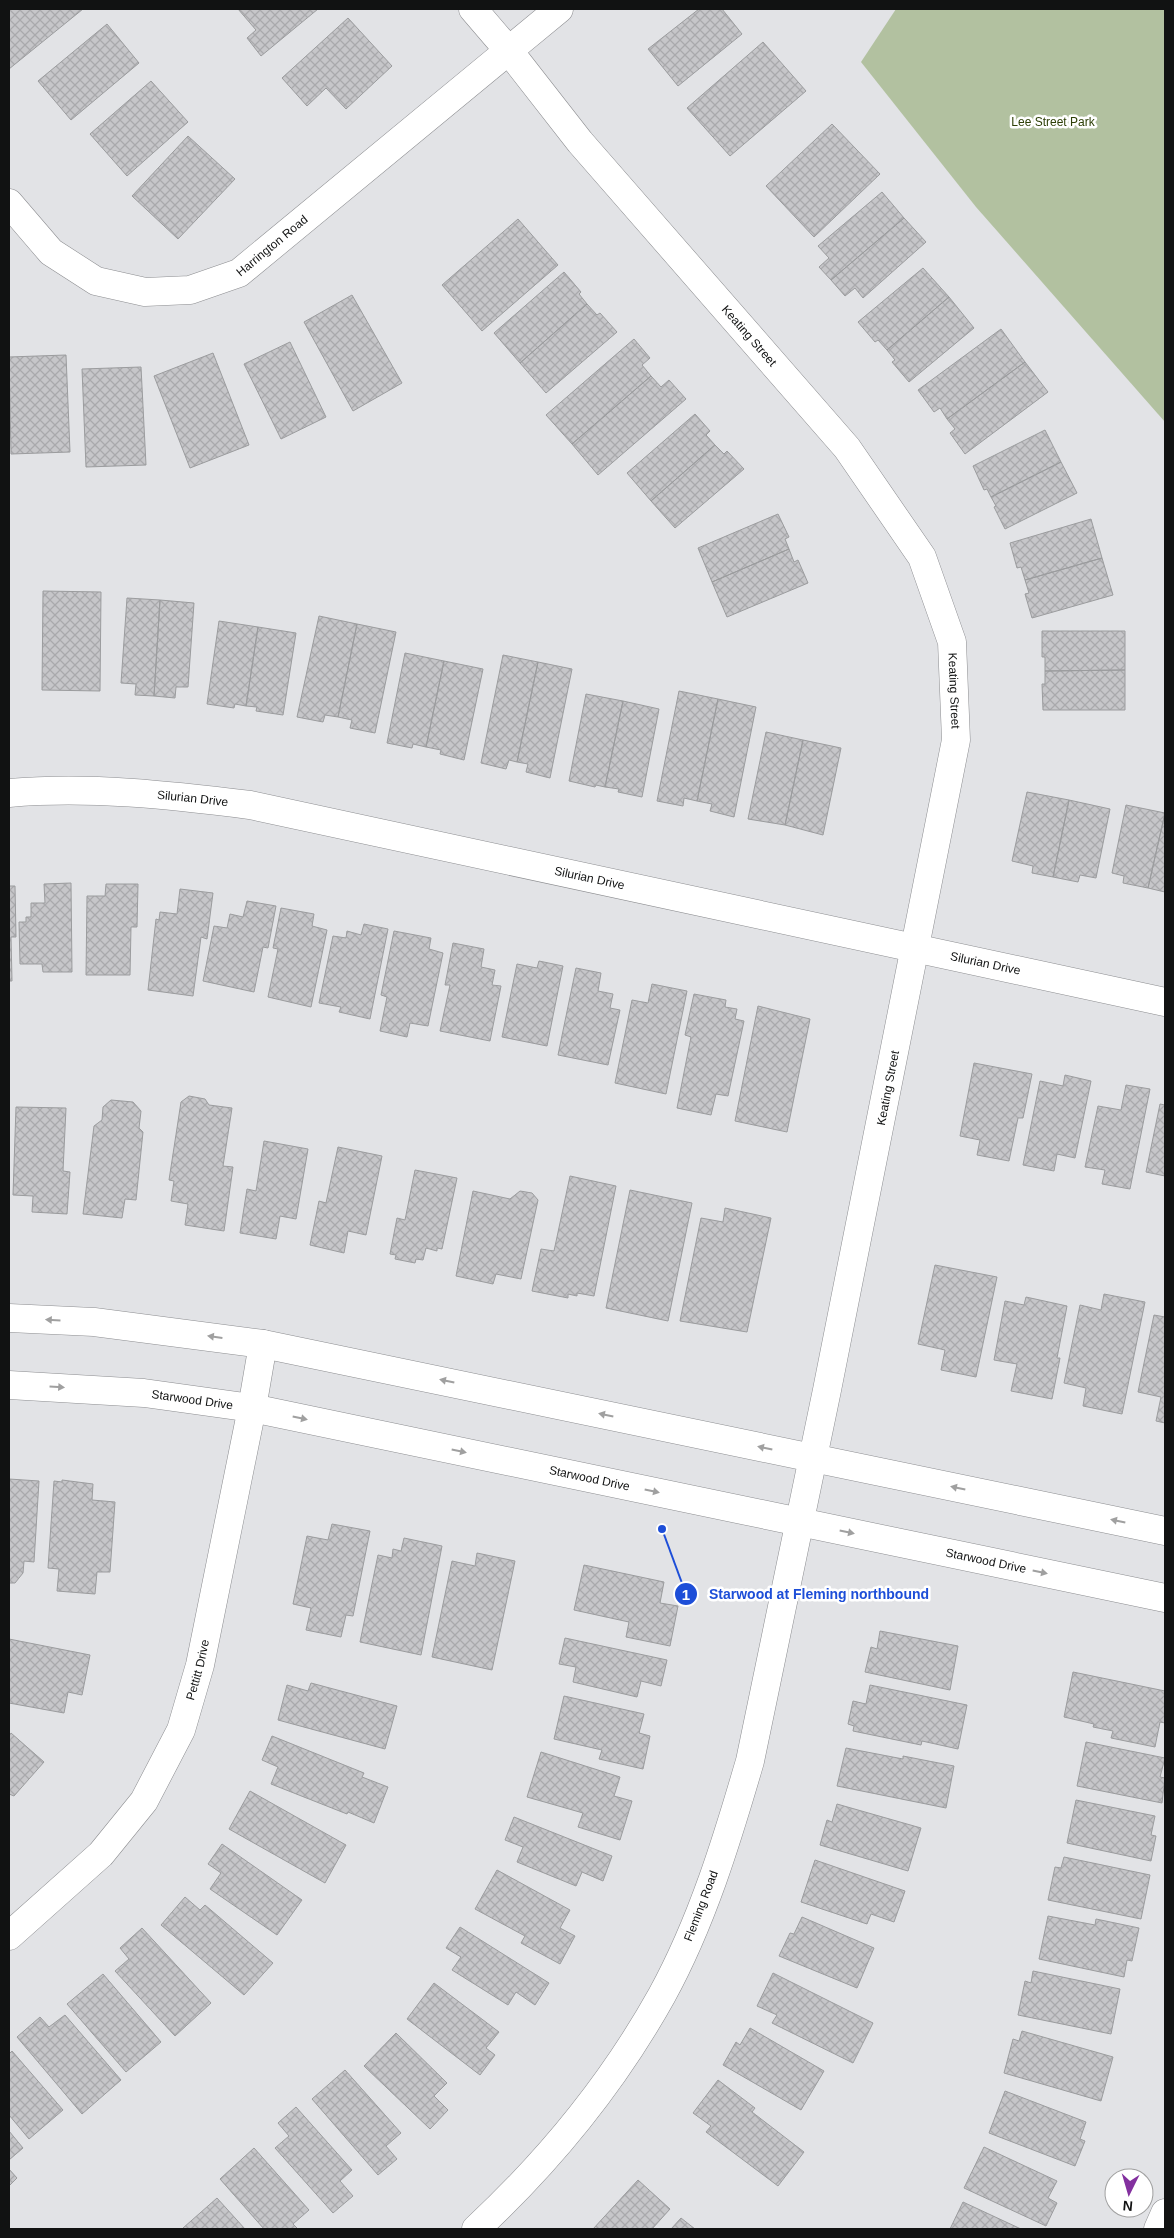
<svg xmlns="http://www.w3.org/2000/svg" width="1174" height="2238" viewBox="0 0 1174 2238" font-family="Arial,sans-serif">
  <defs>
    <pattern id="building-cross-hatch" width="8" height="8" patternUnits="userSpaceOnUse" patternTransform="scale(1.25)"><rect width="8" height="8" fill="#c6c6c9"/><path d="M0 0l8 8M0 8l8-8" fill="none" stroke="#a9a9ac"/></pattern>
  </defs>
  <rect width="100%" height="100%" fill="#e2e3e6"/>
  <path fill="#b2c1a0" d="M896 9H1165V422L976 207 861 62Z"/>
  <path fill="url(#building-cross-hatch)" stroke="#9b9c9e" d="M9 9H83L9 69Z
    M238 9H318L261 56 247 38 256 30Z
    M699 9H722L742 34 678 86 648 49Z
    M348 18 392 66 346 109 326 88 307 106 282 78Z
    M107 24 139 63 71 120 38 81Z
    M763 42 806 91 730 156 687 108Z
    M151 81 188 122 127 176 90 134Z
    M832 124 880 174 814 237 766 186Z
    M188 136 235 179 178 239 132 196Z
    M882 192 904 218 831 280 819 267 829 258 818 246Z
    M904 218 926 242 863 298 855 288 845 296 831 280Z
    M518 219 558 265 482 331 442 285Z
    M923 268 949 297 887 350 878 340 875 342 858 322Z
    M564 272 581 292 579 294 587 304 520 363 494 333Z
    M352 295 402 383 353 411 304 322Z
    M949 297 974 328 909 382 892 362 895 360 887 350Z
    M587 304 597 315 600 313 617 332 546 393 520 363Z
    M1001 329 1025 362 947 419 940 408 934 412 918 390Z
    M634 339 650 358 642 365 651 376 572 444 546 415Z
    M290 342 326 417 281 439 244 364Z
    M213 353 249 445 190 468 154 376Z
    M66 355 70 452 11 454 9 357Z
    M1025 362 1048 392 965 454 950 433 955 429 947 419Z
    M141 367 146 465 86 467 82 369Z
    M651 376 661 387 669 380 686 399 598 475 572 444Z
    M695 414 710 431 706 435 715 445 651 501 627 473Z
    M1045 430 1061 462 991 497 987 489 984 490 973 466Z
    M715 445 724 454 727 451 744 469 675 528 651 501Z
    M1061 462 1077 493 1005 529 994 507 996 506 991 497Z
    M778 514 789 537 785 539 789 549 712 582 698 548Z
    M1091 519 1102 558 1025 580 1021 567 1017 568 1010 543Z
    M789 549 794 562 798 560 808 583 727 617 712 582Z
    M1102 558 1113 595 1032 618 1025 594 1029 593 1025 580Z
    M43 591 101 592 100 691 42 690Z
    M127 598 160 600 154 696 135 695 136 684 121 683Z
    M160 600 194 603 188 687H176L175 698 154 696Z
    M319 616 357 624 338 717 325 715 323 722 297 717Z
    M219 621 258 627 246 706 235 704 234 708 207 704Z
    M357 624 396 632 375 733 350 728 352 720 338 717Z
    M258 627 296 633 283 715 256 711 257 707 246 706Z
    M1042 631H1125V670L1045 671V657H1042Z
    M405 653 444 661 426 747 413 744 412 748 387 743Z
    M503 655 538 662 517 762 509 760 506 769 481 763Z
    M444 661 483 669 464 760 440 754 441 750 426 747Z
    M538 662 572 669 550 778 526 772 528 764 517 762Z
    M1125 670V710H1043L1042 684H1045V671Z
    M679 691 718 699 697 801 684 798 683 806 657 801Z
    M586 694 623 701 605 787 596 785 595 787 569 781Z
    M718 699 756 707 734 817 710 811 712 804 697 801Z
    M623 701 659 709 642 797 618 792 619 789 605 787Z
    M766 732 803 740 785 825 748 819Z
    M803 740 841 748 823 835 785 825Z
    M1027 792 1069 800 1053 877 1032 873 1033 866 1012 861Z
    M1069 800 1110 809 1096 878 1080 875 1078 882 1053 877Z
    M1126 805 1165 813 1148 888 1123 883 1124 876 1112 873Z
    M1165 813V892L1148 888Z
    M71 883 72 972H43L42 964H20L19 922H26V917H31V903H45L44 884Z
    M106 884H138L137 927H131L130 975H86L87 896H105Z
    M9 886H15L16 937H11L12 981H9Z
    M180 889 213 893 207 939 201 937 193 996 148 990 156 919 159 920 160 912 177 914Z
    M247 901 276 906 268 948 263 947 254 992 203 981 214 926 227 928 230 914 243 917Z
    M281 908 314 914 312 926 327 930 311 1007 268 997 278 949 273 948Z
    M364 924 388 929 370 1019 339 1012 341 1007 319 1003 333 936 346 938 347 931 361 935Z
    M394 931 431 938 429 949 443 953 428 1026 410 1023 407 1037 380 1031 387 997 381 995Z
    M453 943 484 949 481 967 495 970 492 985 501 986 490 1041 440 1031 450 985H445Z
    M539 961 563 966 547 1046 502 1037 517 964 537 968Z
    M576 968 601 973 598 991 613 994 610 1008 620 1010 608 1065 558 1055Z
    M652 984 687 991 666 1094 615 1083 632 1000 648 1003Z
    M694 994 726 1000 725 1007 737 1009 735 1019 744 1021 728 1096 716 1094 711 1115 677 1108 691 1037 685 1035Z
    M758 1006 810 1019 787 1132 735 1121Z
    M974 1063 1032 1074 1023 1118H1018L1009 1161 977 1155 980 1140 960 1136Z
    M1065 1075 1091 1081 1075 1158 1057 1154 1054 1171 1023 1165 1040 1081 1063 1086Z
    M1126 1085 1150 1089 1130 1189 1102 1184 1105 1170 1085 1167 1098 1106 1121 1110Z
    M189 1096 205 1099 209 1105 232 1108 223 1166 233 1167 224 1231 185 1225 188 1204 171 1201 174 1181 169 1180 181 1102Z
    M111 1100 133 1102 141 1111 139 1128 143 1132 136 1200 125 1199 122 1218 83 1214 94 1126 102 1120 103 1107Z
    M1160 1104 1165 1105V1176L1146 1172Z
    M16 1107 66 1108 63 1171 70 1172 67 1214 32 1212 33 1196 13 1195Z
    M264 1141 308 1149 296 1219 280 1216 276 1239 240 1233 247 1189 256 1191Z
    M338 1147 382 1156 366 1235 348 1231 344 1253 310 1245 319 1201 326 1203Z
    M415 1170 457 1178 442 1249 437 1248V1251L426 1248 423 1260 416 1259 415 1263 395 1259 396 1255 390 1254 397 1218 405 1220Z
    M570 1176 616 1186 594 1296 577 1293V1296L568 1294V1298L532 1291 541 1249 554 1251Z
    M630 1190 692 1203 668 1321 606 1308Z
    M473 1191 510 1199 520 1191 532 1193 538 1200 521 1279 496 1274 493 1284 456 1276Z
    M725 1208 771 1218 747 1332 680 1321 701 1218 723 1222Z
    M935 1265 997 1277 976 1377 941 1370 945 1350 918 1344Z
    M1104 1294 1145 1302 1122 1414 1083 1406 1086 1388 1064 1383 1080 1305 1101 1310Z
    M1026 1297 1067 1306 1057 1358H1060L1052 1399 1011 1391 1017 1364 994 1360 1005 1301 1024 1305Z
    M1154 1315 1165 1317V1423L1156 1421 1161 1397 1138 1392Z
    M9 1479 39 1481 34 1562 24 1561 23 1573 15 1583H9Z
    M62 1480 93 1484 92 1500 115 1502 110 1572H97L95 1594 57 1591 59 1569 48 1568 54 1481 62 1482Z
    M332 1524 370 1531 353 1616 346 1615 341 1637 306 1630 311 1608 293 1604 307 1536 328 1540Z
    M404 1538 442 1546 421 1655 360 1642 378 1555 392 1558 393 1549 401 1551Z
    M477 1553 515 1561 492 1670 432 1657 452 1561 475 1566Z
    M584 1565 664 1582 660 1603 678 1606 670 1646 626 1637 629 1622 574 1610Z
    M880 1631 958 1646 950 1690 865 1672 871 1647 877 1649Z
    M565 1638 667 1660 661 1686 641 1681 637 1697 573 1682 576 1667 559 1664Z
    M9 1639 90 1655 82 1695 68 1692 64 1713 9 1703Z
    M1073 1672 1165 1691V1723L1160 1722 1155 1747 1111 1738 1113 1731 1093 1727 1094 1724 1064 1717Z
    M311 1683 397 1706 385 1749 278 1720 287 1685 308 1691Z
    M870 1685 967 1705 958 1749 922 1741 921 1745 853 1731 854 1726 848 1724 853 1701 866 1704Z
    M564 1696 644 1714 639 1733 650 1736 643 1769 599 1759 602 1750 554 1739Z
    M11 1733 44 1762 14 1796 9 1794V1736Z
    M272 1736 364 1773 362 1777 388 1787 374 1823 348 1812 347 1814 271 1784 278 1767 262 1760Z
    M1086 1742 1165 1758 1160 1777 1165 1778 1162 1803 1077 1786Z
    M846 1748 903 1759V1756L954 1766 946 1808 837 1786Z
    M541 1752 620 1777 614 1796 632 1801 620 1840 578 1827 583 1813 527 1797Z
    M250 1791 346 1845 325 1883 229 1829Z
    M1076 1800 1155 1816 1151 1835 1156 1836 1151 1861 1067 1843Z
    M837 1804 921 1828 908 1871 820 1845 827 1820 832 1822Z
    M514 1817 612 1856 603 1881 582 1872 576 1886 517 1862 523 1847 505 1840Z
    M222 1844 302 1900 277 1935 210 1889 221 1873 208 1864Z
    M1064 1857 1150 1875 1141 1919 1048 1900 1055 1867 1061 1868Z
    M815 1860 905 1891 894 1922 871 1914 867 1924 801 1902Z
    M497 1870 570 1910 560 1928 575 1936 560 1964 521 1943 525 1936 475 1909Z
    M185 1897 200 1910 205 1905 273 1963 244 1995 161 1925Z
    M1048 1916 1095 1925 1096 1919 1139 1928 1132 1961 1127 1960 1124 1977 1039 1959Z
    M802 1917 874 1948 857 1988 779 1956 790 1933 794 1934Z
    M460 1927 549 1983 535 2005 516 1992 508 2005 452 1970 461 1957 446 1948Z
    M142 1928 211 2003 175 2036 115 1971 129 1959 120 1948Z
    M1033 1971 1120 1989 1111 2034 1018 2015 1025 1981 1031 1983Z
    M773 1973 873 2023 853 2063 772 2023 777 2015 757 2006Z
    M103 1974 161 2042 126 2072 67 2004Z
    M434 1983 499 2032 486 2048 495 2055 480 2075 407 2019Z
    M65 2015 121 2080 82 2114 17 2037 40 2017 49 2027Z
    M750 2028 824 2071 801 2110 723 2065 736 2042 740 2045Z
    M1022 2031 1113 2057 1101 2101 1004 2073 1013 2039 1019 2041Z
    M396 2033 447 2083 434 2096 448 2110 430 2129 364 2066Z
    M12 2051 63 2110 29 2139 9 2115V2054Z
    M345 2070 401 2133 386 2146 397 2159 378 2175 312 2099Z
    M718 2080 755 2108 752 2112 804 2152 778 2186 706 2132 711 2126 693 2113Z
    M1005 2091 1086 2122 1080 2139 1085 2141 1075 2166 989 2133Z
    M296 2107 352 2170 340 2181 353 2196 333 2213 275 2148 289 2136 278 2123Z
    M9 2131 23 2148 9 2160Z
    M984 2147 1057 2181 1048 2198 1057 2203 1046 2226 964 2188Z
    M254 2148 309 2210 293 2224 298 2229H264L220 2179Z
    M9 2169 17 2178 9 2186Z
    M638 2180 670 2209 652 2229H593Z
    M217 2198 245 2229H184L183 2228Z
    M963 2202 1021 2229H950Z
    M681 2218 695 2229H671Z"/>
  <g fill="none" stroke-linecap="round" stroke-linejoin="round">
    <defs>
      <g id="minor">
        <path id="s1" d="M473 9 509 51 580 142 847 448 922 557 952 642 956 740 827 1390 750 1761C727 1840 702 1922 662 1995 613 2083 549 2161 476 2229"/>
        <path id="s2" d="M9 203 51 252 96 281 145 292 190 290 239 273 559 9"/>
        <path id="s3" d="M9 793C89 786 170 795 250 805L1165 1002"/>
        <path id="s4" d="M9 1936 101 1854 144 1801 181 1730 200 1665 252 1408 263 1344"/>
        <path d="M1158 2229 1165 2213"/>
      </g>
      <g id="tertiary">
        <path d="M9 1318 94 1322 263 1344 1165 1531"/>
        <path id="s5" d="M9 1385 144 1393 252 1408 1165 1598"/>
      </g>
    </defs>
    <use href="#minor" stroke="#8c8d90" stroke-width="29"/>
    <use href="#tertiary" stroke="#8c8d90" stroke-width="29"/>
    <use href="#minor" stroke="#fff" stroke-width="28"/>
    <use href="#tertiary" stroke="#fff" stroke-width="28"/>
  </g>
  <defs><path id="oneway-solid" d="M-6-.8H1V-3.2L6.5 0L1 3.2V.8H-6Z" transform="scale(1.25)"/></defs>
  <g fill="#a0a0a0">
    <use href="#oneway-solid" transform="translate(53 1320) rotate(-177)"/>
    <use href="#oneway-solid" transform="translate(215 1337) rotate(-172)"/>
    <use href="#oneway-solid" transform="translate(447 1381) rotate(-168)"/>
    <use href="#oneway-solid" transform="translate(57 1387) rotate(4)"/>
    <use href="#oneway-solid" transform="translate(606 1415) rotate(-168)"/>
    <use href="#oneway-solid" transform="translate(300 1418) rotate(12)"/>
    <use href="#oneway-solid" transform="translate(765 1448) rotate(-168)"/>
    <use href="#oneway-solid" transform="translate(459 1451) rotate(12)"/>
    <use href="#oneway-solid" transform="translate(958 1488) rotate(-168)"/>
    <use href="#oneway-solid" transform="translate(652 1491) rotate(12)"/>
    <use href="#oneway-solid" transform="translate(1118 1521) rotate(-168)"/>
    <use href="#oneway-solid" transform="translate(847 1532) rotate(12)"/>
    <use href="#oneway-solid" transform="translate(1040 1572) rotate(12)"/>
  </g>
  <g text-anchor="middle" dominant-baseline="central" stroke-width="5" stroke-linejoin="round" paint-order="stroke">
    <g font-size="12" fill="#2e4007" stroke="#fff">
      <text x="1053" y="122">Lee Street Park</text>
    </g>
    <g font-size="12" fill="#111212" stroke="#fff">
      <text stroke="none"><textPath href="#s2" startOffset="308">Harrington Road</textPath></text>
      <text stroke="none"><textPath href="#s1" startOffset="428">Keating Street</textPath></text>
      <text stroke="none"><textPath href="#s1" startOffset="848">Keating Street</textPath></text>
      <text stroke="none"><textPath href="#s3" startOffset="184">Silurian Drive</textPath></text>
      <text stroke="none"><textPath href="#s3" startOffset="589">Silurian Drive</textPath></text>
      <text stroke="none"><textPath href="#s3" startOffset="994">Silurian Drive</textPath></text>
      <text transform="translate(888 1088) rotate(-79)">Keating Street</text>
      <text stroke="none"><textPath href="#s5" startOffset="184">Starwood Drive</textPath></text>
      <text stroke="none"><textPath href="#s5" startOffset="589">Starwood Drive</textPath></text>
      <text stroke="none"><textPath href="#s5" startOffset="994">Starwood Drive</textPath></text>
      <text stroke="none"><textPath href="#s4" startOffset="334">Pettitt Drive</textPath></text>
      <text transform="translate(701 1906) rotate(-69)">Fleming Road</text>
    </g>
  </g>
  <path fill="none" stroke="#1d4ed8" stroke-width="2" d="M662 1529L686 1594"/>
  <g fill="#1d4ed8" stroke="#fff" stroke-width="2">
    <circle cx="662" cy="1529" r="5"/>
    <circle cx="686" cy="1594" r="12"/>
  </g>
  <g font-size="15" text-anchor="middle" font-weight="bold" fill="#fff">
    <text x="686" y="1600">1</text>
  </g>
  <g font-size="14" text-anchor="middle" font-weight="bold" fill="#1d4ed8" stroke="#fff" stroke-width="5" stroke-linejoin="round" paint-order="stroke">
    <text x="819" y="1599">Starwood at Fleming northbound</text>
  </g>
  <rect width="1174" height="2238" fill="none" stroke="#111212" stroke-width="20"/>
  <g transform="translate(1129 2193) rotate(185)"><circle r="24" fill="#ffffff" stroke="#a0a0a0"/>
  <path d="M0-4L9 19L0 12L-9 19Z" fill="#83309f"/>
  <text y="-8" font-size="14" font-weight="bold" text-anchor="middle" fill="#111212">N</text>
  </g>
</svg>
